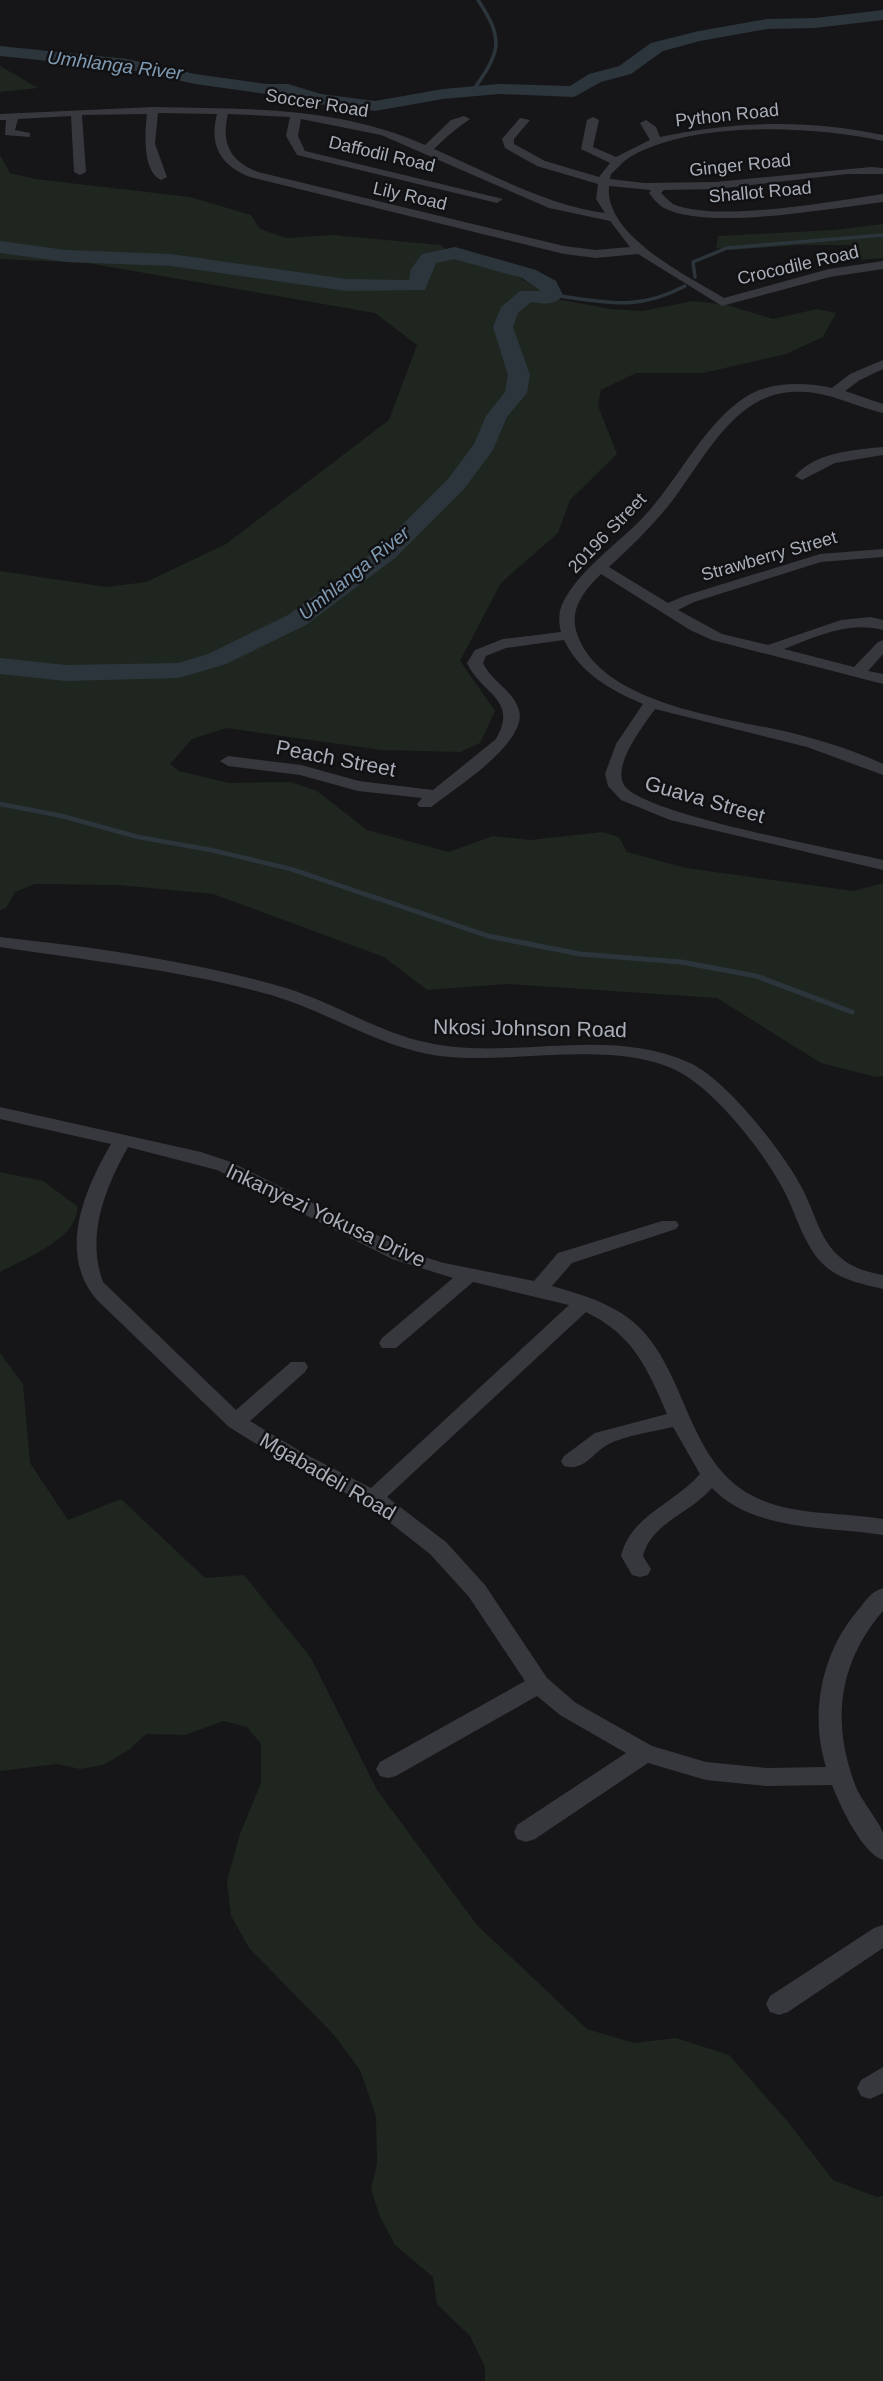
<svg xmlns="http://www.w3.org/2000/svg" width="883" height="2381" viewBox="0 0 883 2381" font-family="Arial,sans-serif">
  <rect width="100%" height="100%" fill="#161618"/>
  <path fill="#1e261f" d="M0 66 38 88 0 92Z
    M0 155 10 173 35 179 190 197 251 215 260 229 286 238 333 235 440 245 453 255 513 274 557 299 611 309 642 311 693 301 727 305 773 319 817 309 836 313 823 337 786 354 703 373H636L601 390 598 406 617 454 570 500 558 533 501 583 460 661 495 711 480 743 460 752 381 750 226 728 192 739 170 764 179 771 229 783 291 782 317 791 367 830 449 852 493 836 530 840 602 832 619 837 627 852 686 868 854 891 883 883V1076L876 1077 821 1063 717 998 507 984 427 990 384 957 213 894 118 885 35 884 15 892 6 908 0 910V571L106 587 146 582 226 544 389 420 417 345 375 313 87 263 0 259Z
    M883 224V258L860 260 850 245H801L730 250 716 248 718 236 833 230Z
    M0 1172 43 1181 77 1206C80 1238 24 1259 0 1272Z
    M0 1353 23 1384 30 1463 68 1520 121 1499 205 1578 244 1575 311 1658 377 1790 477 1925 587 2029 634 2043 676 2038 729 2055 788 2122 833 2180 877 2197 883 2196V2381H485V2367L470 2336 437 2304 433 2277 395 2245 380 2217 371 2189 377 2164 376 2116 360 2070 334 2035 249 1948 231 1916 227 1881 240 1834 261 1783V1744L247 1727 223 1721 185 1735 146 1734 129 1750 103 1765 80 1769 57 1764 0 1771Z"/>
  <g fill="none" stroke-linecap="round" stroke-linejoin="round">
    <path stroke="#2c353c" stroke-width="3.5" d="M472 92C499 53 506 42 478 0
      M695 277 693 262 727 248 883 235
      M553 295C604 302 637 312 685 286"/>
    <path stroke="#2c353c" stroke-width="4.5" d="M0 671 4 666
      M0 804 62 816 138 837 211 850 291 869 379 899"/>
    <path stroke="#2c353c" stroke-width="5" d="M374 897 488 936 580 954 681 962 756 976 852 1012"/>
    <path fill="#2c353c" fill-rule="evenodd" d="M883 10V20L815 28 767 29 700 41 663 51 631 74 601 82 574 97 499 94 443 99 375 111 318 104 286 94H266L195 84 127 69 0 56V46L127 59 195 74 266 84H288L321 94 375 101 443 89 499 84 570 86 589 74 619 66 651 43 699 31 767 19 815 18Z
      M0 241 66 250 171 254 346 279 409 280 411 269 422 254 455 247 536 270 556 281 563 295C555 306 543 304 531 302L518 313 513 327 530 375 527 393 507 417 493 450 464 489 395 558 306 625 226 664 179 678 66 681 0 674V658L66 665 178 663 208 654 288 615 379 548 448 479 474 444 486 416 505 392 508 375 493 327 501 307 520 291H541L522 278 454 259 436 263 425 290 346 291 171 266 66 262 0 253Z"/>
    <path fill="#37383d" fill-rule="evenodd" d="M153 107C246 109 338 106 425 145L451 120 464 116 470 119C457 128 446 137 434 149 490 173 543 204 605 213L596 199 598 184 537 166 505 148 502 139 520 118 530 120 514 139V144L545 161 599 177 610 163 581 149 587 120 593 117 599 120 593 147 616 157 650 140 640 123 646 120 656 127 660 137C735 121 808 119 883 135V141C813 126 695 120 630 157 623 161 617 169 611 174L610 179 644 183 716 182 871 167 883 168V174H847L716 189 664 190 661 193C665 197 669 201 673 204 716 223 834 201 883 194V202C832 208 708 231 664 208 658 205 653 198 649 193L651 190 609 186C604 236 688 276 724 298L829 269 883 261V269L830 277 722 306 638 254 596 258 564 254 250 177C220 165 209 145 217 114L158 113 155 144 167 177 161 180C142 171 145 132 147 114L82 115 86 172 80 175 74 172 71 116 18 119 15 130 30 133V137L5 135 6 120H0V114ZM228 114 290 117 286 136 297 155 497 203 503 199 305 151 298 136 301 119 381 135 549 208 610 221 630 247 596 250 564 246 258 172C230 161 221 144 228 114Z
      M883 360V369L860 380 845 391 883 404V413C851 405 824 389 790 392 732 396 701 465 669 505 651 527 630 548 609 567L668 603 684 596 820 554 883 549V557L821 562 694 602 678 610 722 634 768 645 841 620 871 617 883 620V630C848 621 816 637 784 649L854 667 878 642 883 640V654L868 671 883 674V684L712 640 690 630 601 574C582 593 567 612 579 639 608 706 729 718 792 733 823 741 854 750 883 764V775L807 747 655 709C644 725 612 765 624 785 641 814 841 850 883 860V870L670 820 621 800 608 786 605 774 616 744 643 704C610 690 580 673 564 640L506 648 486 656 483 663C491 681 513 690 519 710 528 743 454 789 431 807H419L417 804 422 798 358 791 300 775 228 766 220 761 228 756 301 765 359 781 433 790 496 739C519 699 481 694 467 663L475 650 503 639 561 632C557 616 560 605 569 592 590 561 624 539 648 512 680 476 704 425 744 398 769 381 804 382 832 388L850 374Z
      M883 447V455L835 463 802 480 795 476C816 452 853 450 883 447Z
      M0 937C23 940 46 942 68 945 139 954 217 968 286 988 335 1003 379 1033 429 1043 514 1061 607 1025 690 1063 727 1080 783 1152 802 1188 814 1210 820 1241 840 1257 852 1268 867 1272 883 1275V1289C862 1284 841 1280 825 1266 803 1246 796 1212 782 1187 762 1150 717 1093 681 1073 621 1039 517 1063 450 1057 386 1052 332 1013 271 995 182 970 90 961 0 947Z
      M0 1107 201 1152 231 1162 415 1254 444 1263 534 1281 558 1253 662 1221H676L679 1225 676 1229 572 1263 552 1286C584 1295 618 1305 642 1330 689 1381 689 1466 757 1498 795 1516 843 1512 883 1519V1535C828 1526 754 1532 712 1488 691 1513 651 1523 643 1556L651 1569 648 1575 640 1577 632 1575 621 1556C631 1515 674 1504 700 1474L673 1427C653 1432 625 1435 607 1445 593 1453 583 1472 564 1466L561 1461 564 1456 595 1433 667 1414C647 1367 633 1335 586 1312L387 1497 446 1542 485 1585 547 1678 576 1703 652 1746 706 1762 766 1768 826 1767C809 1713 822 1651 859 1609 866 1600 872 1591 883 1588V1611C838 1663 831 1723 856 1787 861 1800 881 1824 883 1833 883 1841 883 1852 883 1860 862 1853 840 1806 832 1785L766 1786 706 1780 648 1763 535 1839 526 1842 517 1839 514 1832 517 1825 626 1753 560 1715 537 1696 396 1776 388 1778 380 1776 376 1769 380 1762 525 1681 469 1597 430 1554 365 1503 289 1464 229 1427 97 1300C57 1254 84 1190 111 1144L0 1119ZM128 1147 217 1170 392 1259 453 1278 382 1338 379 1343 382 1348H396L473 1282 569 1305 371 1488 305 1454 250 1421 305 1372 308 1367 305 1362H291L236 1410 103 1282C86 1236 105 1188 128 1147Z
      M883 1925V1948L788 2012 779 2015 770 2012 766 2004 770 1996 874 1928Z
      M883 2067V2093L870 2099 861 2096 857 2088 861 2080Z"/>
  </g>
  <g text-anchor="middle" dominant-baseline="central" stroke-width="5" stroke-linejoin="round" paint-order="stroke">
    <g font-size="18" fill="#a8adb8" stroke="#111113">
      <text transform="translate(317 103) rotate(9)">Soccer Road</text>
      <text transform="translate(727 115) rotate(-6)">Python Road</text>
      <text transform="translate(382 154) rotate(13)">Daffodil Road</text>
      <text transform="translate(740 165) rotate(-6)">Ginger Road</text>
      <text transform="translate(760 192) rotate(-5)">Shallot Road</text>
      <text transform="translate(410 196) rotate(13)">Lily Road</text>
      <text transform="translate(798 265) rotate(-13)">Crocodile Road</text>
      <text transform="translate(607 533) rotate(-46)">20196 Street</text>
      <text transform="translate(769 556) rotate(-16)">Strawberry Street</text>
    </g>
    <g font-size="19" font-style="italic" fill="#7f9bb3" stroke="#111113">
      <text transform="translate(115 65) rotate(7)">Umhlanga River</text>
      <text transform="translate(354 573) rotate(-39)">Umhlanga River</text>
    </g>
    <g font-size="21" fill="#a8adb8" stroke="#111113">
      <text transform="translate(336 758) rotate(11)">Peach Street</text>
      <text transform="translate(705 799) rotate(16)">Guava Street</text>
      <text transform="translate(530 1028) rotate(1)">Nkosi Johnson Road</text>
      <text transform="translate(326 1215) rotate(25)">Inkanyezi Yokusa Drive</text>
      <text transform="translate(328 1476) rotate(30)">Mgabadeli Road</text>
    </g>
  </g>
</svg>
